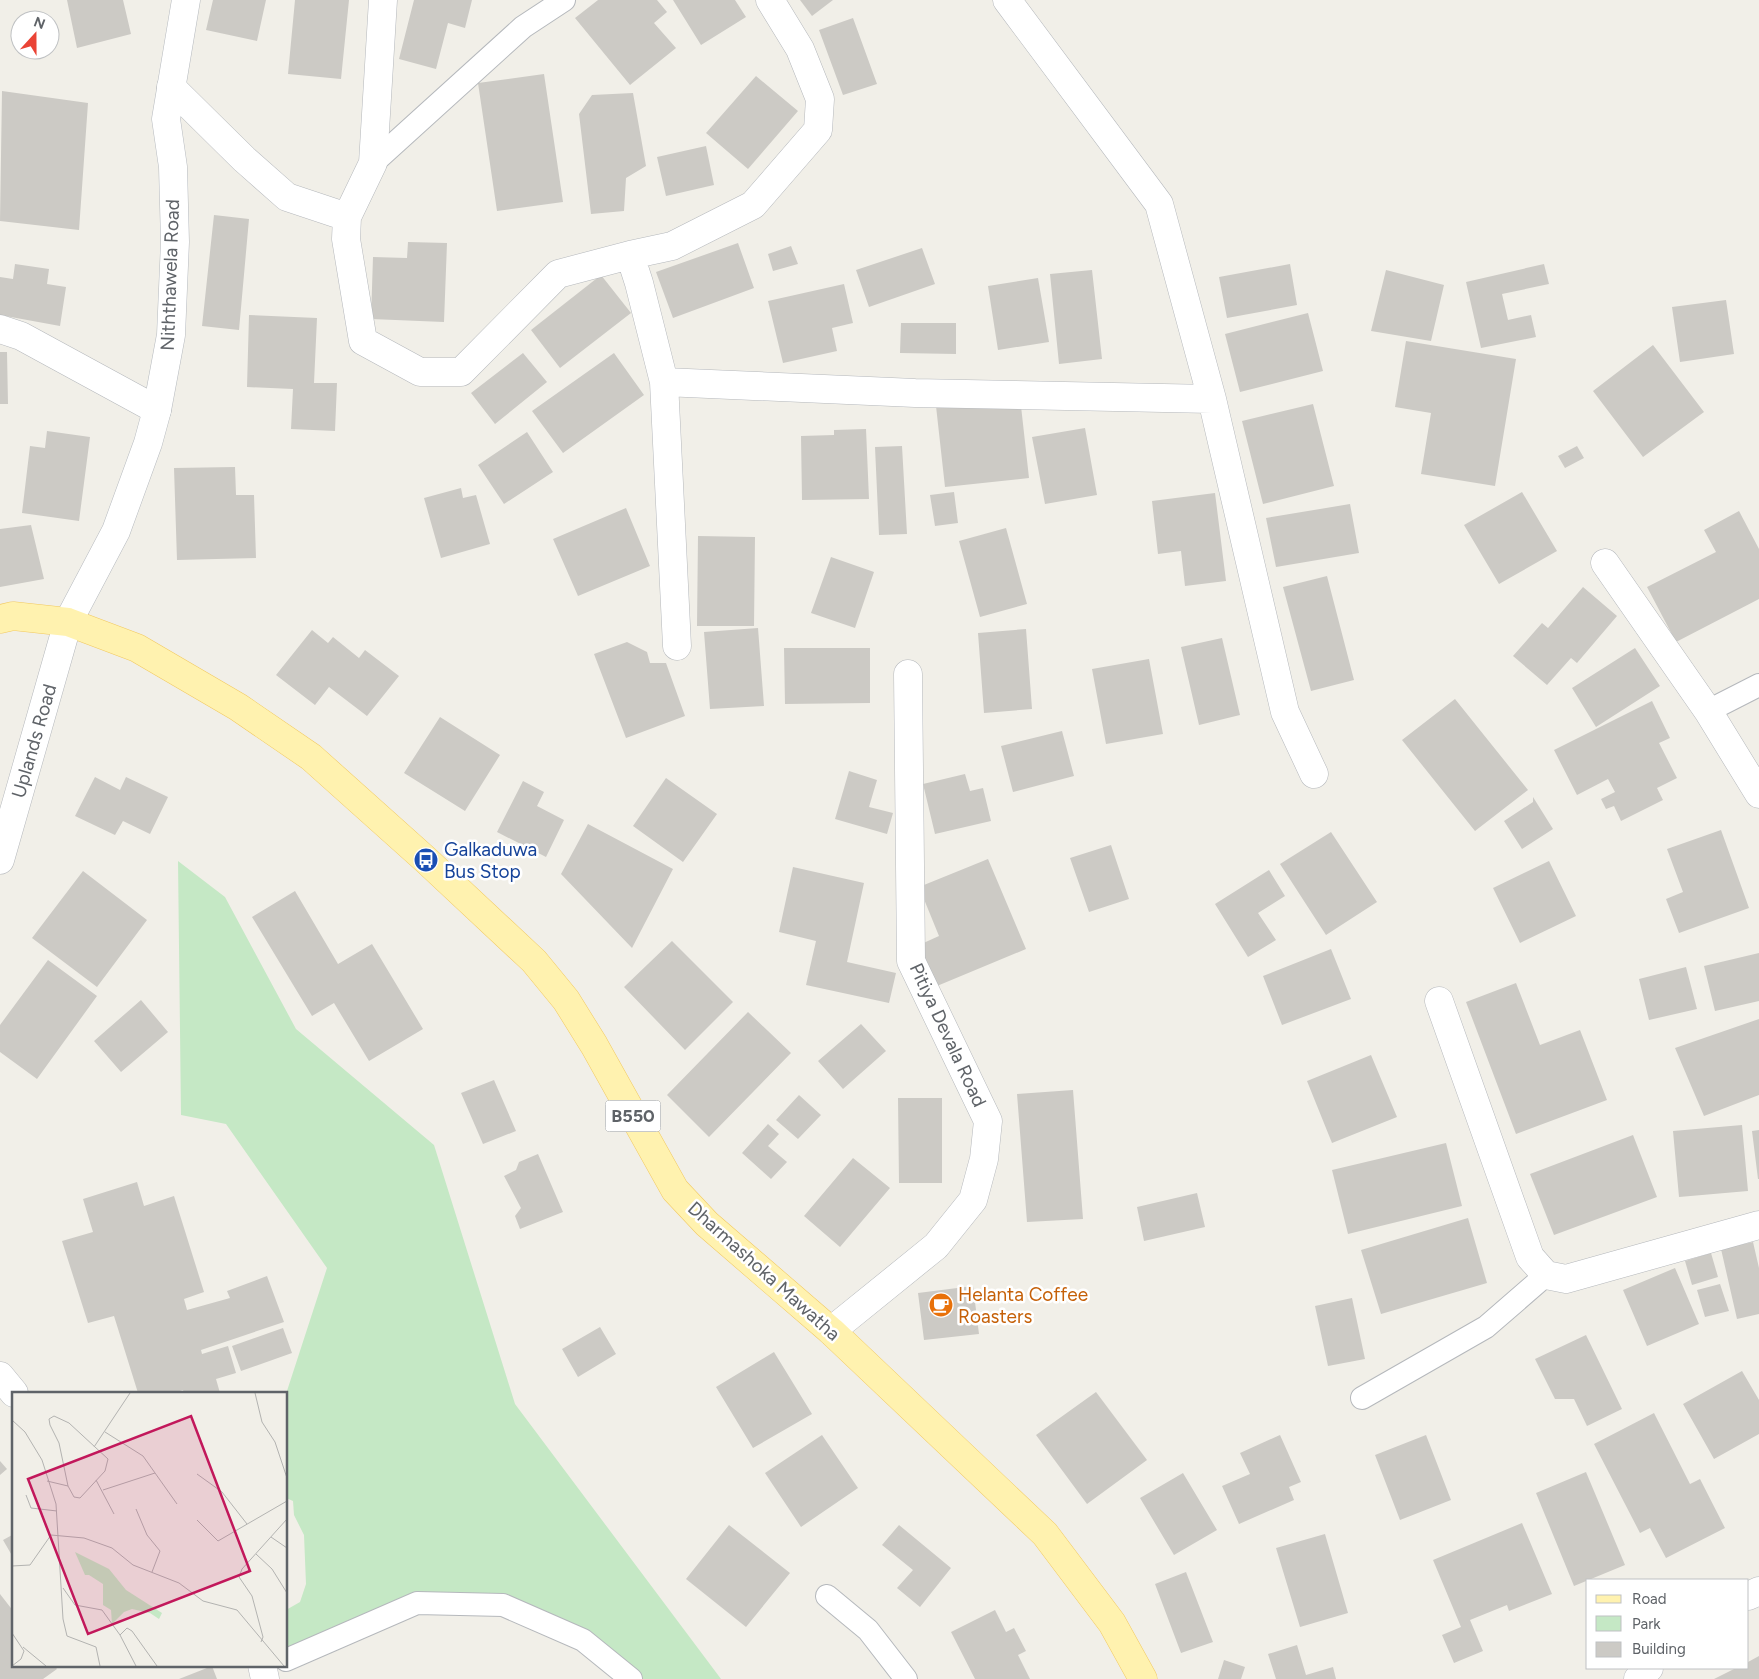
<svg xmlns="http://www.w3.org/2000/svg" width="1759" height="1679" viewBox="0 0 1759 1679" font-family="Figtree,sans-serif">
  <rect width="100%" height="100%" fill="#f1efe8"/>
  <path fill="#c5e8c5" d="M178 861 225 897 296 1029 434 1145 515 1404 721 1679H631L503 1605 416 1603 286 1660V1610L300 1602 306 1584 304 1535 294 1515 293 1501 286 1498V1394L327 1268 226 1124 181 1115Z"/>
  <path fill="#cccac5" d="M67 0H123L131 34 77 48Z
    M213 0H266L257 41 206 30Z
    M295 0H349L341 79 288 74Z
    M414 0H472L465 28 448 23 436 69 399 59Z
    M598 0H657L667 12 654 23 676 48 630 85 575 18Z
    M673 0H735L746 17 701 45Z
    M800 0H833L812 16Z
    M853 18 877 84 843 95 819 30Z
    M544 74 563 202 497 211 478 83Z
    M756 76 798 111 748 169 706 133Z
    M2 91 88 103 79 230 0 221Z
    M633 93 646 166 626 178 624 211 591 214 579 114 592 95Z
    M706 146 714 185 666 196 657 157Z
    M214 215 249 219 239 330 202 326Z
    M408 242 447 243 444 322 371 319 373 257 407 258Z
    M738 243 754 288 673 318 656 272Z
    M791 246 798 264 773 271 768 254Z
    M922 248 935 284 869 307 856 270Z
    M15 264 49 269 47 284 66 287 60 326 0 315V277L13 279Z
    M1290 264 1297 305 1227 318 1219 277Z
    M1544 264 1549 284 1502 294 1508 320 1531 315 1536 337 1481 348 1466 282Z
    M1092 270 1102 359 1059 364 1050 274Z
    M1386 270 1444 285 1431 341 1371 331Z
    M601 275 631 313 560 368 531 330Z
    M1038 278 1049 342 998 350 988 286Z
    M844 284 853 323 832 328 837 351 783 363 768 301Z
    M1726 300 1734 354 1680 362 1672 307Z
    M1308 313 1323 371 1240 392 1225 334Z
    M249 315 317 318 314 383H337L335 431 291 429 293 389 247 387Z
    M901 323H956V354L900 353Z
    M1406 341 1516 359 1495 486 1421 474 1431 413 1395 407Z
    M1653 345 1704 412 1643 457 1593 391Z
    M0 352H7L8 404H0Z
    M523 353 547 382 495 424 471 393Z
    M614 353 644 395 563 453 532 411Z
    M1020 397 1029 478 945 487 936 406Z
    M1313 404 1334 486 1263 504 1242 421Z
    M1085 428 1097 495 1045 504 1032 437Z
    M866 429 869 499 802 500 801 436 834 435V430Z
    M47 431 90 437 79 521 22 513 30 446 45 448Z
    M527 432 553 472 504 504 478 465Z
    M902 446 907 534 879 535 875 447Z
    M1577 446 1584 458 1565 468 1558 456Z
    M235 467 236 495H254L256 558 177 560 174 468Z
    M461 488 463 498 476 495 490 544 441 558 424 498Z
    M954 492 958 523 935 526 930 495Z
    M1522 492 1557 551 1499 584 1464 525Z
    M1215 493 1226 581 1185 586 1181 551 1158 554 1152 501Z
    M1350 504 1359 553 1276 567 1266 518Z
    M626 508 650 566 578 596 553 539Z
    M1739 511 1759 549V599L1676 642 1647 587 1716 552 1704 530Z
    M31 525 44 579 0 587V529Z
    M1006 528 1027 604 980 617 959 541Z
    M698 536 755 537 754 626H697Z
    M831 557 874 572 855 628 811 613Z
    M1327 576 1354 680 1311 691 1283 587Z
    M1583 587 1617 616 1577 663 1571 658 1547 685 1513 656 1542 623 1548 628Z
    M758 628 764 706 710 709 704 632Z
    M1026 629 1032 709 984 713 978 633Z
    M312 630 328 643 333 637 359 658 365 650 399 676 367 716 329 687 315 705 276 675Z
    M1222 638 1240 715 1199 725 1181 647Z
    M627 642 647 652 650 663H666L685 716 626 738 594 654Z
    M784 648H870V703L785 704Z
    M1635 648 1660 686 1596 727 1572 688Z
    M1149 659 1163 734 1106 744 1092 669Z
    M1455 699 1528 790 1475 831 1402 740Z
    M1652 701 1670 738 1659 743 1677 778 1657 788 1663 800 1621 821 1614 806 1606 809 1601 799 1615 792 1608 779 1577 795 1554 750Z
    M440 717 500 755 465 811 404 773Z
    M1062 731 1074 776 1013 792 1001 746Z
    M849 771 877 780 869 807 893 813 887 834 835 819Z
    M965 774 970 791 983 788 991 821 935 834 923 784Z
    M95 777 120 790 126 777 168 797 150 834 123 821 115 835 75 816Z
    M666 778 717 814 683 862 633 826Z
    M523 781 544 792 537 806 564 820 546 857 497 832Z
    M1533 797 1553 829 1522 849 1504 821 1533 802Z
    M588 824 673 869 632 948 561 874Z
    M1721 830 1749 908 1679 933 1666 899 1683 892 1667 849Z
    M1331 832 1377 902 1326 935 1280 864Z
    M1111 845 1129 899 1089 912 1070 858Z
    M988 859 1026 949 937 986 919 945 939 936 919 887Z
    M1549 861 1576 916 1520 943 1493 888Z
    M793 867 864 883 847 962 896 973 889 1003 806 985 816 941 779 932Z
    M1269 870 1285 896 1258 913 1276 940 1248 957 1215 904Z
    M83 871 147 920 97 987 32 938Z
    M295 891 338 964 372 944 423 1029 369 1061 334 1003 312 1016 252 917Z
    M672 941 733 1002 685 1050 624 987Z
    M1331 949 1351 999 1282 1025 1263 976Z
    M1759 953V1001L1715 1011 1704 966Z
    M48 960 97 996 37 1079 0 1052V1025Z
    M1686 967 1697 1009 1649 1020 1639 979Z
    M1516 983 1540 1045 1580 1030 1607 1100 1516 1134 1466 1002Z
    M141 1000 168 1032 121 1072 94 1041Z
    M748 1012 791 1053 709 1137 667 1095Z
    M1759 1019V1095L1704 1116 1675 1048Z
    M861 1024 886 1051 843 1089 818 1061Z
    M1371 1055 1397 1117 1332 1143 1307 1081Z
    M494 1080 516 1131 483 1144 461 1093Z
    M1073 1090 1083 1219 1027 1222 1017 1094Z
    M799 1095 821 1115 798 1139 776 1120Z
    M898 1098H942V1183H899Z
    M768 1124 779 1134 768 1146 787 1162 771 1179 742 1153Z
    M1742 1125 1748 1191 1679 1197 1673 1131Z
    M1759 1130V1179H1758L1752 1131Z
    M1633 1135 1657 1197 1554 1235 1530 1174Z
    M1446 1143 1462 1206 1348 1234 1332 1170Z
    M538 1154 563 1212 520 1229 515 1216 521 1208 504 1176 516 1170 519 1162Z
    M853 1158 890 1188 840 1247 804 1216Z
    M137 1182 144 1206 174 1196 204 1292 184 1299 187 1310 230 1298 227 1291 267 1276 284 1322 201 1350 202 1354 228 1346 236 1373 216 1379 220 1393H184L183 1390 173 1393H138L114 1316 88 1323 62 1241 93 1232 83 1199Z
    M1197 1193 1205 1227 1144 1241 1137 1207Z
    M1468 1218 1487 1283 1381 1314 1361 1250Z
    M1753 1242 1759 1268V1314L1737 1319 1721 1249Z
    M1711 1253 1718 1277 1692 1285 1685 1261Z
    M1675 1268 1699 1324 1647 1346 1623 1290Z
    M1720 1284 1729 1311 1705 1317 1697 1290Z
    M973 1286 979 1334 924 1340 918 1293Z
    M1352 1298 1365 1359 1328 1366 1315 1306Z
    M600 1327 616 1354 578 1377 562 1349Z
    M283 1328 292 1353 241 1371 232 1346Z
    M1586 1335 1622 1409 1587 1426 1574 1399H1555L1535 1359Z
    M774 1352 812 1414 753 1448 716 1387Z
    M1742 1371 1759 1400V1434L1714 1459 1683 1404Z
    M1096 1392 1147 1460 1087 1504 1036 1435Z
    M1654 1413 1690 1484 1700 1479 1725 1528 1666 1558 1650 1528 1640 1533 1594 1444Z
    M822 1435 858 1488 801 1527 765 1473Z
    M1280 1435 1301 1482 1289 1487 1294 1500 1239 1524 1222 1486 1250 1474 1240 1453Z
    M1426 1435 1451 1500 1400 1520 1375 1455Z
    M0 1461 7 1469 0 1475Z
    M1586 1472 1625 1565 1574 1586 1536 1493Z
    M1183 1473 1217 1530 1174 1555 1140 1498Z
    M1522 1523 1552 1594 1509 1611 1507 1605 1470 1620 1483 1651 1454 1663 1442 1635 1461 1627 1433 1560Z
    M729 1525 790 1573 746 1627 686 1579Z
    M899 1525 951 1568 920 1607 897 1588 913 1570 882 1545Z
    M14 1534V1559L3 1540Z
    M1325 1534 1348 1613 1300 1627 1276 1548Z
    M1186 1572 1213 1642 1181 1653 1155 1584Z
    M0 1594 14 1612V1665H54L57 1669 43 1679H0Z
    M995 1610 1006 1632 1014 1628 1026 1651 1018 1655 1030 1679H975L951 1632Z
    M1297 1645 1306 1675 1333 1667 1336 1679H1276L1268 1654Z
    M1759 1656V1679H1714L1736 1668H1748V1662Z
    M1224 1660 1245 1667 1241 1679H1218Z
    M212 1666 217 1679H179Z"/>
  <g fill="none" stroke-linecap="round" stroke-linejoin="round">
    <defs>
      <path id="lane" d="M373 163 523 27 564 0
        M1708 711 1759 685
        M1362 1398 1486 1327 1546 1275
        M827 1596 868 1630 906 1679
        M286 1660 417 1603 503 1605 583 1640 631 1679"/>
      <path id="street" d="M383 0 373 163 347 217 346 239 363 341 420 372H461L558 274 630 255 672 246 753 205 818 130 820 99 800 49 770 0
        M1007 0 1159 204 1212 399 1285 712 1314 774
        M171 87 244 159 287 197 347 217
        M630 255 639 283 664 382 677 646
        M0 329 21 336 157 410
        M664 382 915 393 1212 399
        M1605 563 1708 711 1759 794
        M0 860 68 622
        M1439 1001 1530 1257 1546 1275 1566 1279 1759 1225
        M831 1331 936 1246 973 1200 984 1159 988 1121 911 961 908 674
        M0 1376 14 1393
        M262 1665 265 1679"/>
      <path id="secondary" d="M68 622 116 531 148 443 157 410 171 335 175 242 173 167 166 119 186 0
        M1748 1596 1759 1591
        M1638 1679 1649 1668"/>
      <path id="primary" d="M0 619 13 616 68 622 137 648 238 707 311 757 426 860 534 961 566 1000 594 1045 675 1190 707 1224 831 1331 1045 1534 1112 1623 1143 1679"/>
    </defs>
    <use href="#lane" stroke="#b5b8bc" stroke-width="24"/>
    <use href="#street" stroke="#b5b8bc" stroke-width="29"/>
    <use href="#secondary" stroke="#b6babf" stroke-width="29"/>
    <use href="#primary" stroke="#f2c960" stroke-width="29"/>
    <use href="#lane" stroke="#fff" stroke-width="22"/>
    <use href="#street" stroke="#fff" stroke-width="28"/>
    <use href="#secondary" stroke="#fff" stroke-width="28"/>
    <use href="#primary" stroke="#fff2af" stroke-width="28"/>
  </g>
  <defs>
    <symbol id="bus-disc" viewBox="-11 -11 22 22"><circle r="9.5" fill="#1a4fb4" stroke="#fff"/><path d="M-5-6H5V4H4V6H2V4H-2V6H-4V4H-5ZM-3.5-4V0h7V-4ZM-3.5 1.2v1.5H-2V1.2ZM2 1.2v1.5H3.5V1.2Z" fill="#fff"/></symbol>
    <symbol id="cafe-disc" viewBox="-11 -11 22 22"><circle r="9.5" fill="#e8710a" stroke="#fff"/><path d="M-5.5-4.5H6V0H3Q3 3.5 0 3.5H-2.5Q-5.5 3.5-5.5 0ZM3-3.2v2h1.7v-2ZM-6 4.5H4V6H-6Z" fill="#fff"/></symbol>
  </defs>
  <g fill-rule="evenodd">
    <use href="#bus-disc" x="412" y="846" width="28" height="28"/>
    <use href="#cafe-disc" x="927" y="1291" width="28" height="28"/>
  </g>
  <g text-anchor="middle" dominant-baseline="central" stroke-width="5" stroke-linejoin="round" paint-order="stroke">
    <rect fill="#fff" stroke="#8f9295" stroke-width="1" x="605.5" y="1100.5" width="55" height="31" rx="4"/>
    <g font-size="18" font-weight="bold" fill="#5f6368">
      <text x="633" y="1116">B550</text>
    </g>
    <g font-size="19" fill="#5f6368" stroke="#fff">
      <text transform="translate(170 275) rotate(-88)">Niththawela Road</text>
      <text transform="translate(34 741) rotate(-74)">Uplands Road</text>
      <text transform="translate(948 1035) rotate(65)">Pitiya Devala Road</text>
      <text transform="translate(764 1271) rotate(42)">Dharmashoka Mawatha</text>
    </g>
    <g font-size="19" fill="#164399" stroke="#fff" text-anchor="start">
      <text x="444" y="849">Galkaduwa<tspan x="444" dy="22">Bus Stop</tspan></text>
    </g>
    <g font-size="19" fill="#c56008" stroke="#fff" text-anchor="start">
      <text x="958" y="1294">Helanta Coffee<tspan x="958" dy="22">Roasters</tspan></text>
    </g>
  </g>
  <g transform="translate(12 1392)">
    <rect width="275" height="275" fill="#f1efe8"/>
    <path d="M63 160 97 177 114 198 150 221 147 227 138 221 120 217 112 220 100 232 99 218 91 213V192L77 183H73Z" fill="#c5e8c5"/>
    <path fill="none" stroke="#b3b3b1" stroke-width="1" d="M243 1 250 30 263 50 275 86M42 24 57 31 96 67 93 79 68 106 62 105 56 94 47 51 38 33 37 27ZM0 28 13 40 30 68 44 112 51 227 55 244 84 255 88 274M93 40 131 64 165 112M82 55 118 1M185 82 210 100 235 132M84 88 102 122M35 89 56 94M91 98 143 81M14 103 19 116 45 119M124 117 135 143 148 159 140 180M185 128 206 149 275 109M259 145 275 156M244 162 260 177 275 201M0 174 18 173 39 143 72 146 100 156 121 173 167 191 191 209 225 218 272 274M51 196 63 213 90 218 108 243 124 274M0 241 12 259 9 267 0 274M108 243 115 236 120 239 145 274M249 250 251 245 240 204 227 185 230 177 275 127M11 255 34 274"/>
    <path fill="#c2185b" fill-opacity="0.15" stroke="#c2185b" stroke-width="2.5" d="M179 24 238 179 76 242 16 87Z"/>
    <rect width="275" height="275" fill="none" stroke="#5f6368" stroke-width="2.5"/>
  </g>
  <rect x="1586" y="1579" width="162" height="90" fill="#ffffff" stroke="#bfc1c3"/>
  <rect x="1596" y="1595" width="25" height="8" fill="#fff2af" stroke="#bfc1c3"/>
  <text x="1632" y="1604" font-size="15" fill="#5f6368">Road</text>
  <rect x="1596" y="1616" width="25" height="15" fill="#c5e8c5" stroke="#bfc1c3"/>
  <text x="1632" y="1629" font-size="15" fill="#5f6368">Park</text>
  <rect x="1596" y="1642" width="25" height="15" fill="#cccac5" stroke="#bfc1c3"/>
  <text x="1632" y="1654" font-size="15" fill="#5f6368">Building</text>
  <g transform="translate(35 35) rotate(21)"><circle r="24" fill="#ffffff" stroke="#bfc1c3"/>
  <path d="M0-4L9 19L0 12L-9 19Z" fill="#ea4335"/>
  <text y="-8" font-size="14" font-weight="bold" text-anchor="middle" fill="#5f6368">N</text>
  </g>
</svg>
